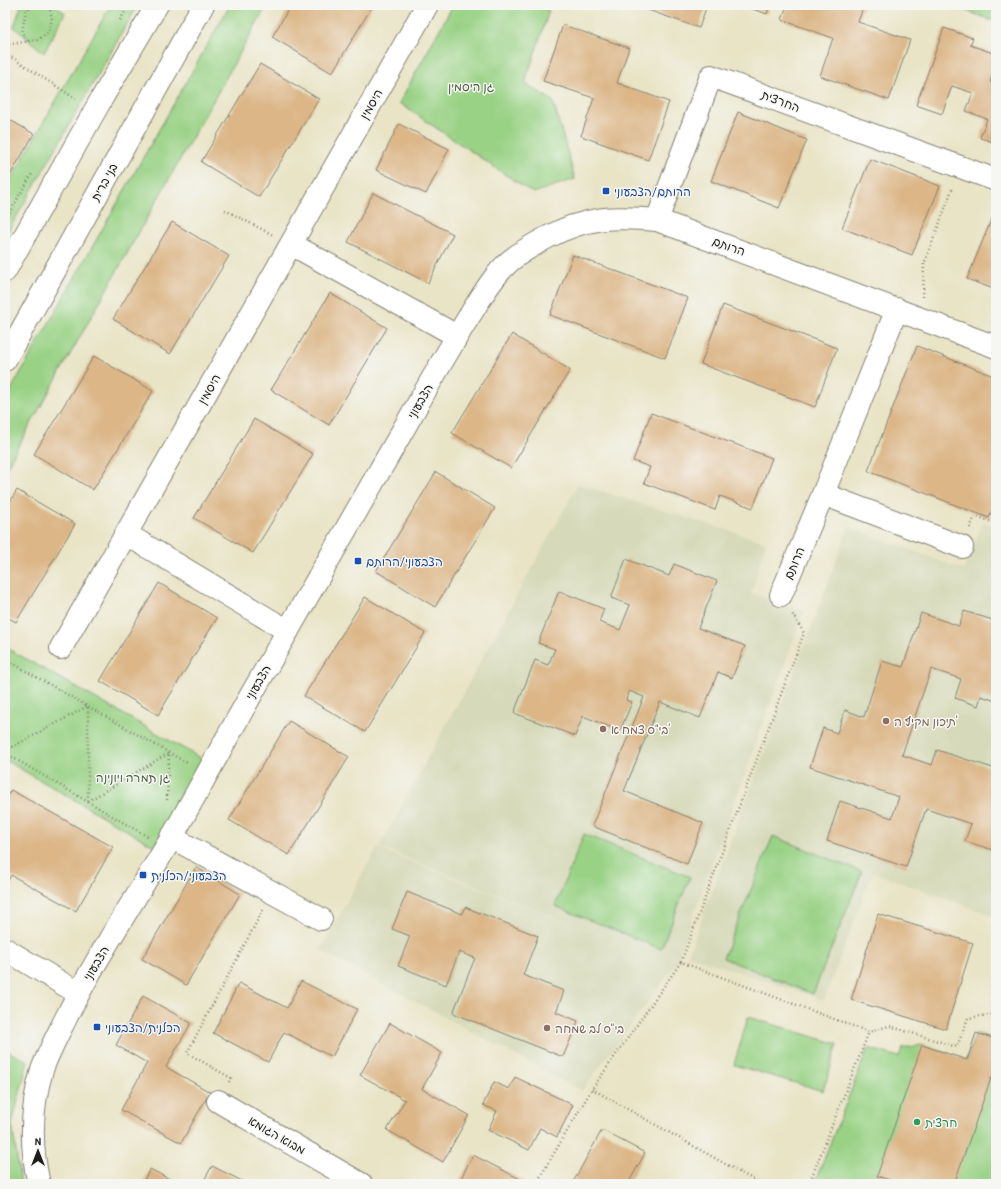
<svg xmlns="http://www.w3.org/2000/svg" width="1001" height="1189" viewBox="0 0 1001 1189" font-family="'Patrick Hand','Playpen Sans Hebrew',sans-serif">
  <rect width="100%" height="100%" fill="#f6f6f2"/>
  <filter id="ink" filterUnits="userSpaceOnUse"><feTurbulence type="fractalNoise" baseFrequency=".025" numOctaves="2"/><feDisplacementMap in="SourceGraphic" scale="8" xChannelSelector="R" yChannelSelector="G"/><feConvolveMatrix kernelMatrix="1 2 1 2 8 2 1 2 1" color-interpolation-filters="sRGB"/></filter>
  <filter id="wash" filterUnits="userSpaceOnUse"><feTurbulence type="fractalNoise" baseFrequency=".012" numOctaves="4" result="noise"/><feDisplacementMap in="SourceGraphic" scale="16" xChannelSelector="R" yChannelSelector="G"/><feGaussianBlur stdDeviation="0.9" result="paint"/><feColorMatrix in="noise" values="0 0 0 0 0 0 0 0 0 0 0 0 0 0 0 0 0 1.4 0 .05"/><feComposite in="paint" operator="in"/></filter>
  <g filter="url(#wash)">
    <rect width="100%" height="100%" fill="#e9e4c6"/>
    <path fill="#d7daba" d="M578 484 766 542 751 593 804 611 675 965 379 847Z
      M983 522 996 527V917L873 872 824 1000 688 955 849 527 964 570Z
      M377 848 675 965 582 1091 320 950Z"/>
    <path fill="#99d285" stroke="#5a7750" d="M21 5H54L65 13 44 53 14 27Z
      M111 5H138L5 237V189Z
      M230 5H267L5 470V400Z
      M453 5H537L549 11 525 83 553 101 575 179 533 193 399 103Z
      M951 5H996V22Z
      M5 647 204 760 154 846 5 760Z
      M584 834 690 877 661 949 555 906Z
      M773 836 862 872 813 994 723 958Z
      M748 1017 838 1044 823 1091 734 1065Z
      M976 1033 996 1039V1184H814L868 1048 899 1057 903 1048 922 1045 966 1060Z
      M5 1050 28 1061 12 1124 21 1184H5Z"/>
    <g id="blocks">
      <path fill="#dcb687" d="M291 5H373L332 73 272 37Z
        M634 5H707L699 28Z
        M741 5H770L767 14Z
        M787 5H864L858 22 910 40 889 100 820 76 833 38 782 20Z
        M563 25 629 48 617 83 669 102 648 160 581 136 594 98 543 81Z
        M944 28 973 38 970 45 996 54V65L990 82 996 85V143L980 138 987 119 966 111 973 93 952 86 942 114 916 105Z
        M260 64 319 99 259 197 201 162Z
        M738 112 807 140 779 208 711 181Z
        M5 117 34 134 5 184Z
        M399 124 449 149 426 194 376 170Z
        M870 159 940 186 912 255 842 228Z
        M373 193 453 234 428 283 348 242Z
        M996 208V290L967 279Z
        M172 222 229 256 170 354 113 319Z
        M573 255 688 298 665 358 550 315Z
        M330 293 387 328 329 425 271 390Z
        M723 305 837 348 815 407 701 364Z
        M512 334 570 370 511 468 452 433Z
        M917 346 996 377V501L989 518 868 471Z
        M94 356 153 391 93 490 34 454Z
        M651 413 772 458 753 508 720 496 715 510 644 483 650 467 633 461Z
        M254 419 313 454 253 553 194 518Z
        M436 472 495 508 435 607 376 571Z
        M17 490 75 524 16 622 5 616V509Z
        M626 559 669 576 674 564 717 581 698 628 745 646 732 678 718 672 700 718 660 702 624 791 703 823 687 864 592 826 644 697 629 691 626 700 632 702 620 731 583 716 575 736 514 713 535 660 548 665 555 649 538 643 559 591 604 609 599 622 620 630 630 605 611 598Z
        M159 583 217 618 158 715 100 681Z
        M365 597 425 633 365 732 304 696Z
        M964 611 996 621V633L993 641 996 642V701L981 696 978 706 955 698 961 679 931 669 902 755 932 765 937 750 996 769V841L993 850 965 841 971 824 926 809 906 867 827 841 840 801 892 818 899 797 810 767 823 728 837 733 845 710 864 717 882 661 903 667 921 613 959 626Z
        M289 721 349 757 289 855 229 820Z
        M11 790 113 847 76 911 11 875 5 886V800Z
        M196 867 240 894 186 985 142 959Z
        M407 892 462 914 465 907 538 936 523 975 564 991 556 1012 578 1021 563 1057 453 1013 475 958 459 952 446 985 398 966 410 936 392 929Z
        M878 914 973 943 946 1029 851 1000Z
        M301 981 357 1009 332 1057 284 1032 268 1062 213 1033 239 983 287 1008Z
        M143 996 191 1023 166 1067 210 1092 181 1143 121 1110 147 1063 116 1045Z
        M390 1023 442 1053 422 1089 469 1115 443 1162 387 1130 405 1100 360 1075Z
        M976 1033 996 1039V1079L991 1078 954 1184H902L877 1176 922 1045 967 1060Z
        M515 1077 573 1105 557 1137 540 1128 529 1150 488 1130 497 1111 483 1105 494 1082 509 1089Z
        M602 1130 645 1153 628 1184H572Z
        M473 1155 524 1181 522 1184H458Z
        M212 1166 244 1182 247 1184H202Z
        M150 1169 179 1184H142Z"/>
    </g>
  </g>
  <g filter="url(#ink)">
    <use href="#blocks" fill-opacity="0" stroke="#828071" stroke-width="1"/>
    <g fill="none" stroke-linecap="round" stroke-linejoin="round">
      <defs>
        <path id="minor" d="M657 220 711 76 996 180
          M291 244 457 336
          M823 494 962 547
          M126 534 288 631
          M781 595 823 494 897 309
          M61 648 427 5
          M171 837 321 919
          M5 949 78 993
          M218 1101 361 1184
          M39 1184C30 1146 31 1107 42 1070 48 1053 57 1036 65 1020 96 957 136 898 172 837 200 787 227 737 255 688 304 602 354 516 403 430 425 391 447 352 470 315 482 296 493 276 510 261 521 252 533 245 546 238 585 217 613 216 657 220L996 347"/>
        <path id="major" d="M5 271 102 98 157 5
          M5 360 203 5"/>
      </defs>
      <use href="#minor" stroke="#828071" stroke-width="24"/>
      <use href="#major" stroke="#828071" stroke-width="24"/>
      <path stroke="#828071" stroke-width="2.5" stroke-dasharray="1 3" stroke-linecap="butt" d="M50 9 62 5
        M120 20 129 5
        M28 41 22 32 26 10 32 5
        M5 45 37 40 48 33 52 19 49 5
        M5 53 76 99
        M225 210 273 235
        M5 220 32 174
        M923 297 924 264 953 187
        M970 528 975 516 996 523
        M5 659 189 764
        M5 751 88 706V801
        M5 753 148 837
        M167 800 169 753
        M88 801 169 753
        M681 962 804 633 791 612
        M994 1014 996 1007
        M229 1082 231 1078 187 1053 263 910
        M592 1089 761 1184
        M536 1184 592 1089 681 962 869 1032 889 1026 957 1047 968 1018 994 1014 996 1015
        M809 1184 869 1032"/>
      <use href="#minor" stroke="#fff" stroke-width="22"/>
      <use href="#major" stroke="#fff" stroke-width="22"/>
    </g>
  </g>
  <g fill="#1a4fb4" stroke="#f6f6f2" stroke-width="1.5">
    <rect x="602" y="187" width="8" height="8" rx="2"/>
    <rect x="354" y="557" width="8" height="8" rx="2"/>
    <rect x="139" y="871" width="8" height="8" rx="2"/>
    <rect x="93" y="1023" width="8" height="8" rx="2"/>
  </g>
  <g fill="#8d6e63" stroke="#f6f6f2" stroke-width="1.5">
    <circle cx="886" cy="721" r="4"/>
    <circle cx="603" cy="729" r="4"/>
    <circle cx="547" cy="1028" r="4"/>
  </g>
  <circle fill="#2e9e5b" stroke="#f6f6f2" stroke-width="1.5" cx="917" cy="1122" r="4"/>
  <g text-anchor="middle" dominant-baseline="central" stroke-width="3" stroke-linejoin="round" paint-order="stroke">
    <g font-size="12" fill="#485c41" stroke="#f6f6f2">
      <text x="471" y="86">גן היסמין</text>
      <text x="133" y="777">גן תמרה ויונינה</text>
    </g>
    <g font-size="12" fill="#1c1c1c" stroke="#f6f6f2">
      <text transform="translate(781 101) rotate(21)">החרצית</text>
      <text transform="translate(371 104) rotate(-60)">היסמין</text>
      <text transform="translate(104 182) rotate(-61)">בני ברית</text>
      <text transform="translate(729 246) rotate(20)">הרותם</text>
      <text transform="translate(209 389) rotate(-60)">היסמין</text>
      <text transform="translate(420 401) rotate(-60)">הצבעוני</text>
      <text transform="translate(794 563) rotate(-67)">הרותם</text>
      <text transform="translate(258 682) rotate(-60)">הצבעוני</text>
      <text transform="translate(96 963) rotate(-59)">הצבעוני</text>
      <text transform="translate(277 1135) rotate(30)">מבוא הגומא</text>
    </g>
    <g font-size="12" fill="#164399" stroke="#f6f6f2" text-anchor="start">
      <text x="614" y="191">הרותם/הצבעוני</text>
      <text x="366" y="561">הצבעוני/הרותם</text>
      <text x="151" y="875">הצבעוני/הכלנית</text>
      <text x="105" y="1027">הכלנית/הצבעוני</text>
    </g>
    <g font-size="12" fill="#785e54" stroke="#f6f6f2" text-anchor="start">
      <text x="894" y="721">תיכון מקיף ה'</text>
      <text x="611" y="729">בי"ס צמח א'</text>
      <text x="555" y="1028">בי"ס לב שמחה</text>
    </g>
    <g font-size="12" fill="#27864d" stroke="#f6f6f2" text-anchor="start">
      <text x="925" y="1122">חרצית</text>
    </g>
  </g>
  <rect width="1001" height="1189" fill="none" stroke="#f6f6f2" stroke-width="20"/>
  <g transform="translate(38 1151)" stroke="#f6f6f2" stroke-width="3" paint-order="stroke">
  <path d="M0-3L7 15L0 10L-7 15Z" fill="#1c1c1c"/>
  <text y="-6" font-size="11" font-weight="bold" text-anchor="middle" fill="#1c1c1c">N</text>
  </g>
</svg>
